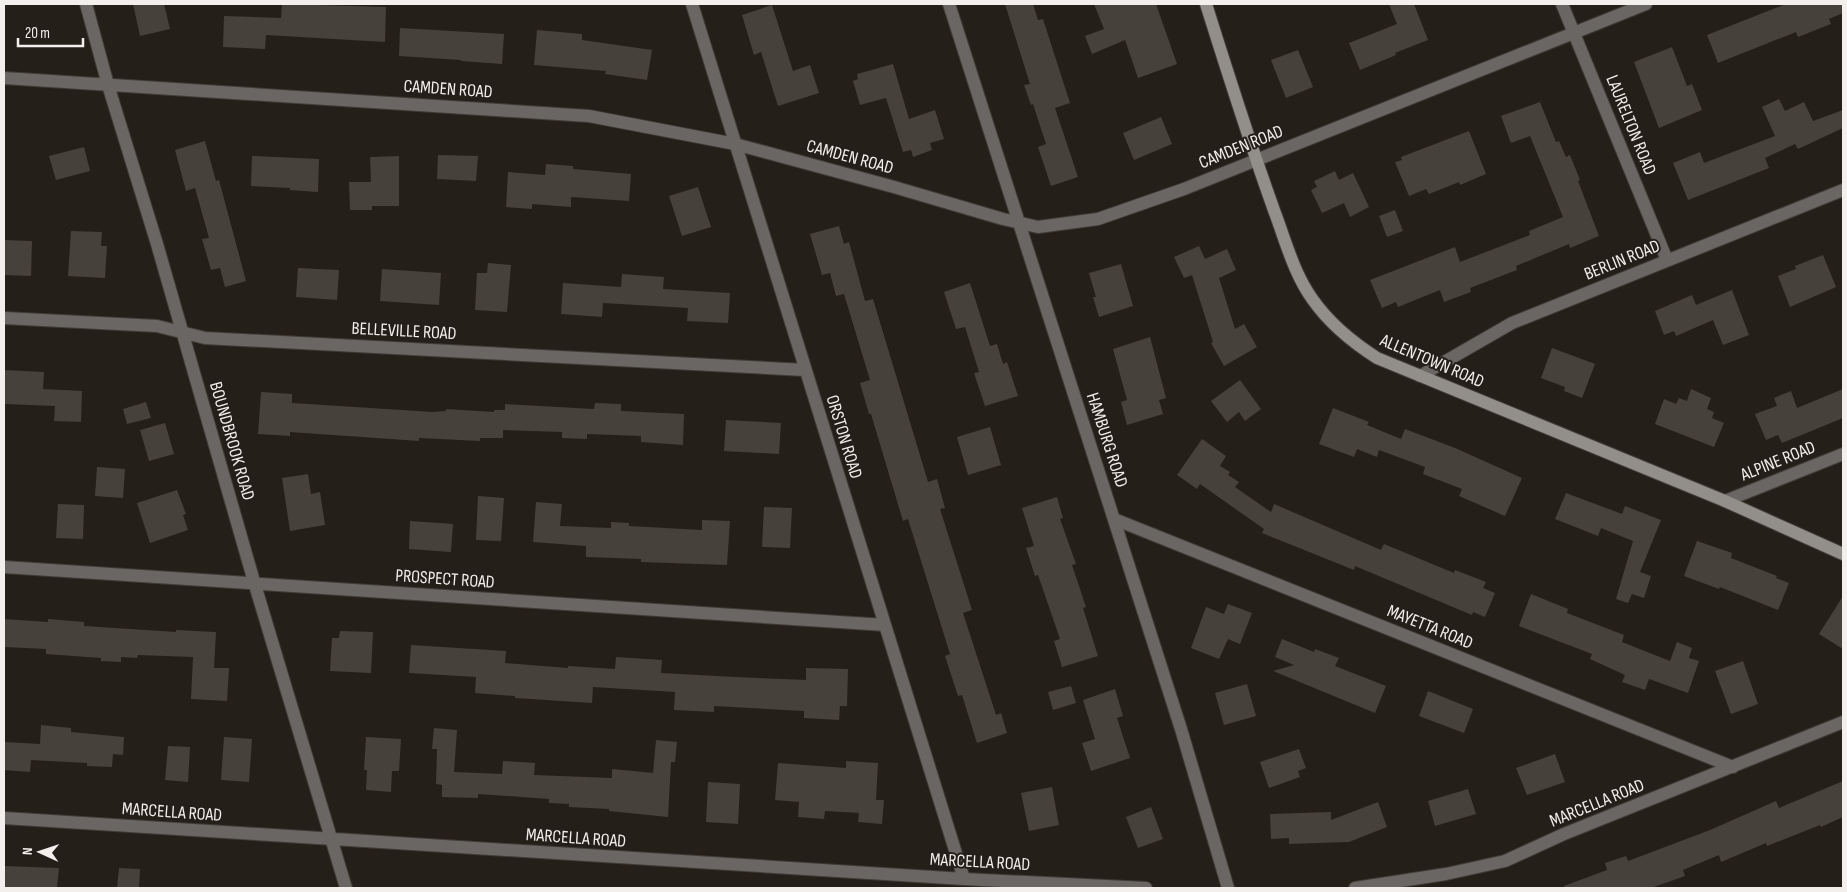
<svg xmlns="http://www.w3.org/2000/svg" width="1847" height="892" viewBox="0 0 1847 892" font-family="'Sofia Sans Condensed',sans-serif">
  <rect width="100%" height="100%" fill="#251f1a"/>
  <path fill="#47413b" d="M133 4H164L170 29 140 36Z
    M282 4 386 7 385 42 266 35 265 49 223 47 224 16 281 18Z
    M1005 4H1033L1038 20 1043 19 1070 103 1055 108 1078 177 1051 186 1038 147 1046 144 1033 104 1031 105 1024 85 1030 84Z
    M1094 4H1156L1177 64 1138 78 1125 40 1092 54 1085 36 1104 29Z
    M1389 4H1414L1428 40 1395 53 1396 55 1360 70 1349 43 1397 24Z
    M1786 4H1843V13L1829 19 1831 24 1798 37 1796 32 1718 63 1707 35Z
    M772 5 793 71 810 65 819 93 778 106 761 52 754 55 742 15Z
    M400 28 504 34 502 64 461 61V60L399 56Z
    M537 30 582 34V40L652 50 647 80 605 74 606 71 534 65Z
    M1672 47 1687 86 1692 84 1702 110 1659 128 1634 62Z
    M1298 50 1313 87 1286 98 1271 60Z
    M893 64 909 119 935 110 944 139 930 143 932 150 913 157 911 150 903 152 886 98 860 105 853 81 858 79 857 74Z
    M1779 99 1785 111 1804 102 1813 121 1843 110V128L1798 149 1795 144 1765 158 1769 168 1688 200 1673 163 1700 152 1704 163 1775 136 1762 107Z
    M1540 102 1556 142 1559 141 1566 157 1570 155 1580 180 1578 181 1599 236 1570 248 1569 244 1516 266 1517 270 1470 288 1471 292 1444 302 1440 290 1398 307 1396 302 1382 308 1370 280 1455 247 1460 262 1530 235 1529 231 1563 217 1530 136 1511 143 1501 116Z
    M1161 117 1172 144 1134 160 1123 133Z
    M1469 131 1486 174 1460 185 1459 182 1429 194 1426 189 1409 196 1395 162 1402 160 1401 157Z
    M205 141 216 181 219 180 246 281 225 287 220 268 211 270 202 239 209 238 195 188 186 191 175 150Z
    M84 147 90 171 56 180 49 156Z
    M438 155 478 156 476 181 437 179Z
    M252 156 319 159 318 192 290 190V188L251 186Z
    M399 156V206H372V210H350L349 182H371L370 157Z
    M546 164 573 166V169L631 174 629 201 571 197V207L532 204V209L506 207 508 172 545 175Z
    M1335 171 1339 180 1353 173 1369 207 1350 217 1344 203 1322 213 1311 190 1317 187 1314 181Z
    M698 187 711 227 682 236 669 196Z
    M1395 210 1403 231 1387 237 1379 216Z
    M839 226 844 244 849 242 865 301 873 299 928 482 937 479 945 508 940 509 972 610 963 613 996 715 1001 713 1007 733 977 743 962 695 958 696 945 656 950 654 908 519 903 521 871 414H869L860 383 870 380 844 294 836 296 830 273 822 275 810 234Z
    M71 231 102 232 101 246H107L105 278 68 276Z
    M4 240 32 241 31 276 4 275Z
    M1199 246 1205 259 1227 249 1236 270 1219 278 1235 329 1244 324 1257 347 1224 366 1211 343 1213 342 1192 275 1184 278 1174 257Z
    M1823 255 1836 287 1790 307 1778 276 1796 269 1795 266Z
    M488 263 511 265 507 312 475 310 477 273H487Z
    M1121 264 1133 306 1099 317 1093 297H1096L1089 273Z
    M298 268 339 270 337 300 296 297Z
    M382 269 441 273 439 305 380 301Z
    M622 274 664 277 663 289 730 293 728 323 687 321 688 308 603 303 602 317 561 314 563 283 621 287Z
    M970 283 990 346 997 344 1003 364 1007 362 1018 396 985 406 974 373 979 372 965 327 956 329 944 292Z
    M1732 290 1749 335 1723 345 1713 320 1676 336 1674 331 1664 335 1655 311 1692 295 1696 305Z
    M1150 337 1166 398 1159 400 1163 414 1127 425 1121 402 1127 400 1113 349Z
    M1552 348 1595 364 1582 398 1564 391 1565 387 1541 378Z
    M4 370 44 372 43 389 82 391 81 422 54 421 55 406 4 404Z
    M1240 380 1261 409 1245 421 1239 412 1227 422 1211 401Z
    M1691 389 1711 398 1707 409 1714 412 1712 418 1724 423 1714 447 1655 424 1664 399 1676 404 1679 398 1687 401Z
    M1843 389V418L1782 443 1778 435 1766 440 1755 414 1777 406 1774 398 1791 391 1797 408Z
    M261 392 292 394V403L433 412 446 411V409L494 412V410H505V404L594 409 595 403 621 404V411L684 414 683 445 641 442V436L587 434V439L562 438V432L503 430V438H480V441L419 438V441L290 432V436L258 434Z
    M146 402 151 418 127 424 123 409Z
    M1333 408 1369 422 1367 425 1401 439 1405 429 1455 448 1522 478 1505 516 1459 496 1462 489 1423 474 1425 467 1379 450 1377 457 1357 449 1354 457 1319 444Z
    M726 420 781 423 779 454 724 451Z
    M165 423 174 454 149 461 140 430Z
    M990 427 1001 465 968 475 957 437Z
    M1202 439 1226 456 1220 466 1230 472 1228 475 1239 482 1235 487 1271 512 1274 504 1381 550 1384 544 1454 573 1455 570 1486 582 1483 588 1495 593 1485 617 1473 612 1472 615 1355 566 1354 570 1262 533 1264 529 1200 484 1197 489 1177 475Z
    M97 467 125 469 123 498 95 496Z
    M308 474 311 494 320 492 325 525 290 531 282 478Z
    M177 490 186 514 183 515 188 530 150 543 137 503Z
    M1566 493 1622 514 1625 506 1661 520 1640 572 1651 576 1644 598 1632 594 1628 603 1616 599 1633 541 1601 528 1598 536 1555 519Z
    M478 496 504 498 501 541 476 540Z
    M1057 497 1063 518 1060 519 1076 564 1072 565 1086 607 1083 608 1098 656 1062 667 1054 641 1060 639 1038 575 1035 576 1026 548 1034 546 1022 508Z
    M536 502 562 504 560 526 611 528V522L629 523V526L702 530V520L730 521 727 565 641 562V559L586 557V546L533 542Z
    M58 504 84 505 83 539 56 538Z
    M764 507 792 508 790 548 762 547Z
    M410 521 453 524 451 552 409 549Z
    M1697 541 1732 553 1731 558 1777 576 1776 578 1789 583 1778 610 1720 587 1719 589 1684 576Z
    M1531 594 1568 609 1567 613 1624 635 1622 642 1670 661 1677 642 1692 648 1689 658 1699 661 1688 693 1649 679 1645 690 1622 682 1625 675 1590 659 1592 654 1519 626Z
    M1843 596V649L1819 634Z
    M1228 604 1252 613 1240 644 1228 639 1219 659 1191 648 1206 607 1224 614Z
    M4 619 48 622V619L84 622V626L176 632V630L216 632 214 668H229L227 701 191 699 193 657 138 655 137 658 121 657V662L101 661V658L46 654V649L4 647Z
    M340 631 373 632 371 673 330 671 332 638H339Z
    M1282 639 1314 652 1315 649 1339 658 1335 666 1386 686 1375 713 1273 671 1294 665 1275 657Z
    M411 645 506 651 505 663 568 668V666L615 669 616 657 662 660 661 673 735 677 806 680V668L848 669 847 706H840L839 720 804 718V711L714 706V712L674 710 675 692 593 687 592 703 515 698V696L475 693 476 677 409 673Z
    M1743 661 1758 704 1731 714 1715 671Z
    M1247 684 1256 716 1224 725 1215 693Z
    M1071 686 1076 703 1053 710 1048 692Z
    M1115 689 1123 716 1117 718 1130 758 1091 771 1082 743 1095 739 1083 700Z
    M1428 691 1473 709 1464 733 1419 716Z
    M41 725 71 728V732L124 737 123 755 113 754 112 767 87 766V763L31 760 30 772 4 770V742L40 744Z
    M434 728 457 730 454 772 502 774 503 761 535 763 534 775 612 778V769L653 773 656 740 677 742 675 762H671L668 817 609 811V809L569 807V804L549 803V799L478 794V798L442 797V785L436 784 437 749H432Z
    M224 737 252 739 249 782 221 780Z
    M366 737 401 739 399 771H392L391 792 366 790 367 770H364Z
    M168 746 190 747 188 782 165 780Z
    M1299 749 1306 768 1298 771 1300 777 1269 788 1260 762Z
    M1555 754 1565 782 1527 795 1516 768Z
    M846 761 878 763 876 800H884L882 824 858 822 859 813 825 811 824 819 798 817 799 802 775 800 778 763 846 768Z
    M1843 781V817L1821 827 1820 825 1767 846 1766 843 1721 862 1719 855 1683 870 1685 876 1651 888H1564V886L1607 870 1605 863 1626 856 1628 861 1710 830 1776 801 1779 808Z
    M708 782 740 784 738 824 706 822Z
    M1052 787 1059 825 1029 831 1021 793Z
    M1468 789 1476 814 1435 826 1428 801Z
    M1378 802 1387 827 1349 842 1289 844V838L1271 839 1270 814 1331 812V820Z
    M1151 807 1163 839 1138 848 1126 817Z
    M4 866 59 868 57 888H4Z
    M119 868 140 869 139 888H117Z"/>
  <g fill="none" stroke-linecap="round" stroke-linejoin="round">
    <defs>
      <path id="street" d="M86 4 108 85 157 244 255 585 346 888
        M692 4 964 879
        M949 4 1181 729 1228 888
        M1562 4 1667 260
        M4 78 589 116 735 144 894 187 1003 219 1038 227 1098 219 1184 189 1646 4
        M4 318 157 326 205 338 805 370
        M1420 376 1512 323 1843 190
        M1725 501 1843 454
        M1114 519 1733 767
        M4 567 885 625
        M4 818 964 879 1146 888
        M1355 888 1446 874 1505 861 1564 834 1843 722"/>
      <path id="secondary" d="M1206 4C1228 74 1250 144 1275 213 1286 242 1294 274 1313 300 1330 324 1352 342 1377 358L1725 501 1843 554"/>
    </defs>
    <use href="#street" stroke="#423c37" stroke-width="14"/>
    <use href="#secondary" stroke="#423c37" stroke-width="14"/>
    <use href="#street" stroke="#696663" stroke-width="12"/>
    <use href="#secondary" stroke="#928e89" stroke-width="12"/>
  </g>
  <g text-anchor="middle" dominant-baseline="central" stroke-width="4" stroke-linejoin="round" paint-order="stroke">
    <g font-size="18" fill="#f3efec" stroke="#251f1a">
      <text transform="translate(448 89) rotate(4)">CAMDEN ROAD</text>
      <text transform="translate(1631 125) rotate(68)">LAURELTON ROAD</text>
      <text transform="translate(1241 147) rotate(-22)">CAMDEN ROAD</text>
      <text transform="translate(850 157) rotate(15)">CAMDEN ROAD</text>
      <text transform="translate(1622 260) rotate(-22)">BERLIN ROAD</text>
      <text transform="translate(404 331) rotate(3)">BELLEVILLE ROAD</text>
      <text transform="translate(1432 361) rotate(23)">ALLENTOWN ROAD</text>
      <text transform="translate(844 437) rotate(73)">ORSTON ROAD</text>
      <text transform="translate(1107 440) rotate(72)">HAMBURG ROAD</text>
      <text transform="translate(232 441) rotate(74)">BOUNDBROOK ROAD</text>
      <text transform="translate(1778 461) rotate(-22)">ALPINE ROAD</text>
      <text transform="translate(445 579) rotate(4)">PROSPECT ROAD</text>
      <text transform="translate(1430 627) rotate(22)">MAYETTA ROAD</text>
      <text transform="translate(1597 803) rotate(-22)">MARCELLA ROAD</text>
      <text transform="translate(172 812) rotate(4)">MARCELLA ROAD</text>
      <text transform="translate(576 838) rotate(4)">MARCELLA ROAD</text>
      <text transform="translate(980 862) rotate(3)">MARCELLA ROAD</text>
    </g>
  </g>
  <rect width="1847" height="892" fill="none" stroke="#f3efec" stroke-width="10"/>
  <g transform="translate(40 852) rotate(273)" stroke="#251f1a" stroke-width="4" paint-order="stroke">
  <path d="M0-4L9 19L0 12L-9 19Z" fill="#f3efec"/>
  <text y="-8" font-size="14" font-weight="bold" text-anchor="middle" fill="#f3efec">N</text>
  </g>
  <path d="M18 38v8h65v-8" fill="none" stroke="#f3efec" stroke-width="2.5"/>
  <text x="25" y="38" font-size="15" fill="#f3efec" stroke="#251f1a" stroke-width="4" paint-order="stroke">20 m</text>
</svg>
